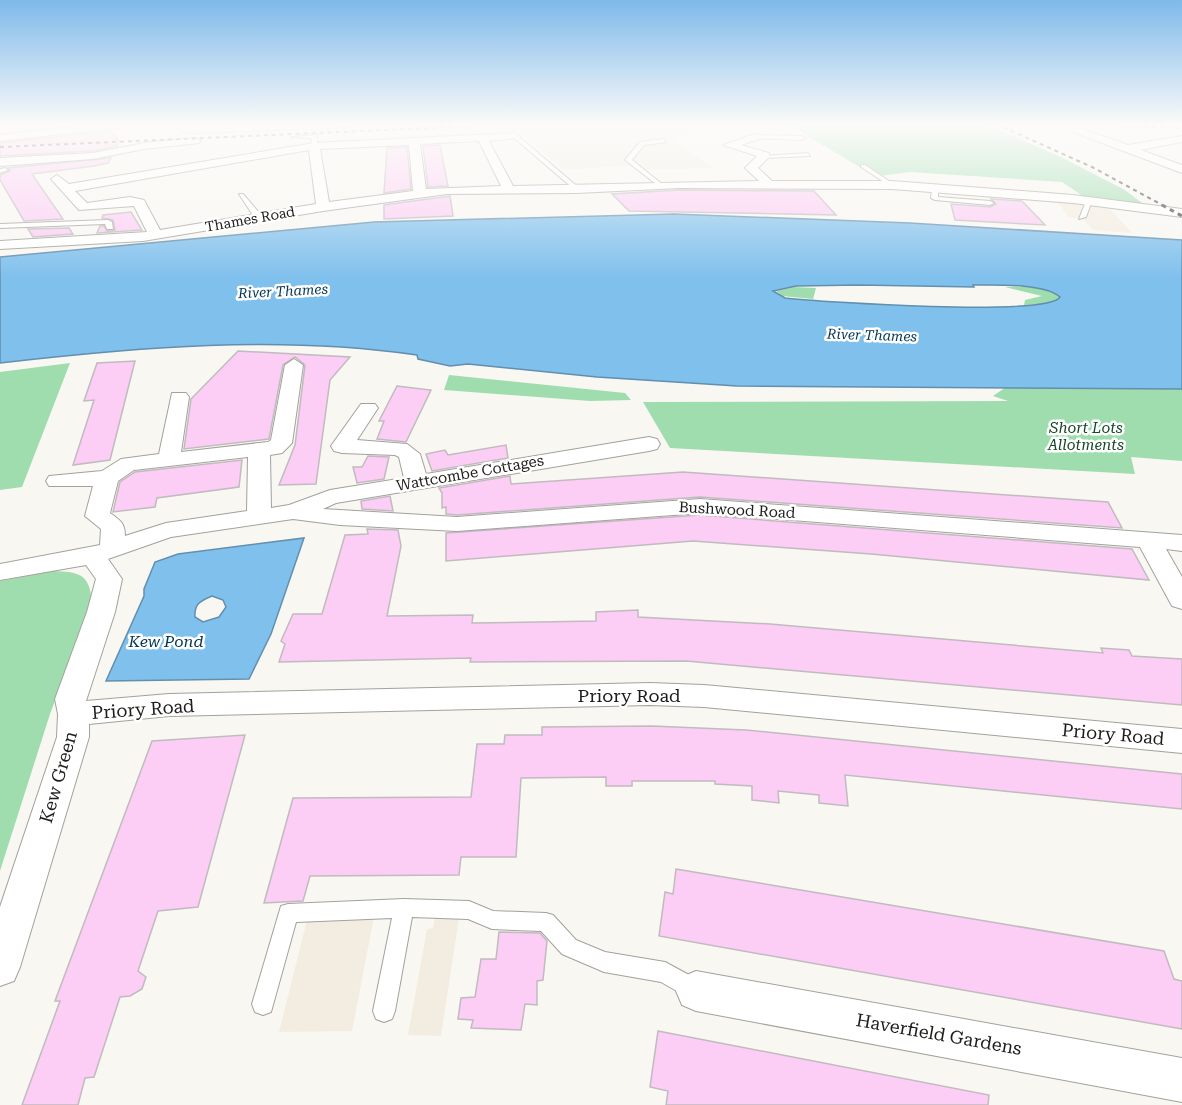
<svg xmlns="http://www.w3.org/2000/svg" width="1182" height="1105" viewBox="0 0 1182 1105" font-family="'Roboto Serif',serif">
  <rect width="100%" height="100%" fill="#f9f7f2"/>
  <path fill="#f3ede1" d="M690 124 700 131 677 135 676 142 713 168 640 170 635 165 564 170 514 127Z
    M1057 201 1110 209 1132 233 1093 230 1082 218H1069Z
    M374 917 352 1031 279 1032 307 920Z
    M435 917 459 918 441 1036 408 1035 427 929 433 928Z"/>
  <path fill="#9fddaf" d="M789 125 989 126 1059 156 1125 190 1146 206 1083 196 1062 182 910 172 879 176 863 169Z
    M794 287 816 288 813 299 782 296 776 291Z
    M1005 287C1020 287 1054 283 1060 299L1048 304 1024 305 1025 300 1042 296Z
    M70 363 22 487 0 490V372Z
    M449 375 625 393 631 400 590 401 444 390Z
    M1182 384V461L1131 457 1135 474 670 448 643 402 1008 401 993 396 1006 387Z
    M53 571C80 572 90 574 92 603L50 714 0 871V581Z"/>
  <path fill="#80c0ed" stroke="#628fae" stroke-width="1.5" fill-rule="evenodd" d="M674 214 910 223 1182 240V389L737 386 597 377 468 364 450 366 418 359 417 355C278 335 139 347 0 363V257L374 222ZM859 285 974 287 973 285C994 285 1045 283 1060 297 1048 317 821 302 785 298L773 291 796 286Z
    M304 538 271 634 249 679 106 681 144 596V589L155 562 178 554ZM212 596 223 600 226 607 219 617 203 622 195 617C194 604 200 601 212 596Z"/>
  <path fill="#fccdf5" stroke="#c0bbbf" stroke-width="1.5" d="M111 131 119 141 117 146 93 151 0 156V143Z
    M440 145 448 186 428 187 423 146Z
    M407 147 411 189 384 193 387 148Z
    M111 158 108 163 94 166 32 174 63 219 24 221 0 180V175L10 171 8 168Z
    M679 190 814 191 836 215 629 211 612 194Z
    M450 196 453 216 384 219V205Z
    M991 199 1022 201 1045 225 955 220 951 204 990 207 996 204Z
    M131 212 142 230 97 233 100 226H104L107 231 115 230 113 220 102 218 103 215Z
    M69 228 73 234 33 237 28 229Z
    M238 351 350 357 330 380 316 484 279 485 295 445 305 365 295 357 283 365 269 439 184 449 191 399Z
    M135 361 110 460 73 465 94 400 84 401 97 363Z
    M397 386 431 390 406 442 377 439 384 421H379Z
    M506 445 508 458 432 471 426 454 445 450 448 455Z
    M368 456 389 457 384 479 357 483 353 467H362Z
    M242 460 239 487 157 498 155 507 113 512 120 482 135 472Z
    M683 472 1108 502 1122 528 700 497 457 515 446 514V507L442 508V493L439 488 510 476 511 484Z
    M390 496 393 511 362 509 361 501Z
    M700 515 1132 549 1149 580 871 554 693 541 446 561V533Z
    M367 529 398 530 401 546 387 616 473 615 472 623 596 621V612L638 610V617L770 624 1103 653 1101 648 1129 650 1132 656 1182 659V705L686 661 470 662 471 658 279 662 285 644 281 641 293 614H322L345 535 368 534Z
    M652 726 746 730 1182 774V809L845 775 848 806 819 803V795L778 791 779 803 752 800V786L715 784V781H632V786H606V777L521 778 516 857H461L459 875 310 876 303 901 264 903 293 798 471 797 477 744H504L505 735H542V727Z
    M245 735 198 907 158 911 138 971 146 977 142 989 130 996 120 997 94 1077 85 1078 78 1105H22L60 1001H55L152 741Z
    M676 869 1164 951 1174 979 1182 981V1029L659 936 665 892 673 894Z
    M499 932 540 933 547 941 543 980 537 981V1005L525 1004 521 1030 471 1028 473 1020 458 1019 461 998 475 997 481 959H496Z
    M658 1031 989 1095 988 1105H666L668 1091 650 1087Z"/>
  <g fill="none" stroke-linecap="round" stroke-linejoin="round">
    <defs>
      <path id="lane" d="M317 135V146L314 148 311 146 312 138 292 137Z
        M513 135H517L579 188V190H575L513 137Z
        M755 135 802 136 805 138 802 140 753 138Z
        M664 139 666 142 644 145 632 160 662 184 660 187 625 160 640 142Z
        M808 153 810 156 764 158 761 156Z
        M861 165H865L895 185 890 186 861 167Z
        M0 169 5 168 8 170 0 173Z
        M935 187 938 189V197L990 201 994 203 990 205 935 200 931 198 932 189Z
        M239 194H243L262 216V220H256Z
        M1089 199 1092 201 1086 217 1079 219 1086 201Z
        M108 220 112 222 113 229H107L105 224 0 228V224Z
        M404 899 469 901 493 911 546 913 553 915 576 940 605 952 665 962 702 982 705 990 702 998 694 1001 661 982 604 972 562 954 541 931 492 929 468 919 412 917 395 1011 392 1019 384 1022 376 1019 373 1011 392 918 296 922 271 1012 263 1015 255 1012 252 1004 281 906 288 904Z"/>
      <path id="street" d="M97 124H128L123 127 0 141V135Z
        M171 124H184L190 127 360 124 355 127 196 133 184 132Z
        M1077 127 1128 145 1182 136V142L1141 150 1182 165V173L1073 132 1072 130Z
        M515 133 520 136 519 138 489 141 513 186 759 181 745 168 757 156 723 145 755 134 759 135V139L741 145 769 153V157L758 168 772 181H892L1073 195 1182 209V217L1073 203 892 189 679 188 577 193 447 194 323 211 143 241 0 249V241L147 232 134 206 79 210 51 179 57 175 69 184 314 143ZM479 141 501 186 426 189 420 144ZM409 145 413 191 329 202 320 149ZM309 150 316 204 160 230 144 200 130 197 87 203 75 191Z
        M195 138 201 141 199 143 144 149 93 159 0 166V158L93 153 144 143Z
        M294 359 303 365 292 443 282 453 270 455 271 508 289 505 330 490 404 478 399 457 395 455 342 453 334 451 331 446 361 404H375L378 408 357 440 407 444 420 454 426 474 649 437 657 439 660 444 657 449 649 451 336 503 323 509 457 517 700 499 1182 535V551L1166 549 1182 577V609L1172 606 1140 547 700 513 457 531 340 525 293 519 171 537 108 559 122 579 115 612 86 701 169 694 650 683 704 685 1182 729V753L704 707 650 705 169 716 89 724V737L20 967 14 981 0 986V907L57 737 58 714 55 699 87 612 96 579 86 565 0 580V564L100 545 101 529 85 516 93 486H49L46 481 49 476 102 471 121 459 159 454 172 393H186L189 397 181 452 268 442 271 440 285 365ZM248 457 247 511 166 523 125 536C125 523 120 520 110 513L118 481 134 470Z
        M696 971 1182 1058V1102L696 1011 682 1005 676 991 682 977Z"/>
    </defs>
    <use href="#lane" stroke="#a3a19c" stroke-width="2"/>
    <use href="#street" stroke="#a3a19c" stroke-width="2"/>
    <use href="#lane" fill="#fff" fill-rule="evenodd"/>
    <use href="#street" fill="#fff" fill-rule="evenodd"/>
    <path stroke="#3b3a38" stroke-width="2" stroke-dasharray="4 4" stroke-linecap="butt" d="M996 124 1092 167 1164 206
      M1048 124 1182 128
      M0 147 518 124"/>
    <path stroke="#3b3a38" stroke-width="3" stroke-dasharray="4.5 4.5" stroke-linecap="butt" d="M1162 205 1182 216"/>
  </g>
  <linearGradient id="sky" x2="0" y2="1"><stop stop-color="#7eb9ea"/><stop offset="0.45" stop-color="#fcfbf9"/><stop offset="1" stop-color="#fcfbf9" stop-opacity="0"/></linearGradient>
  <rect width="1182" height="278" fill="url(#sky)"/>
  <g text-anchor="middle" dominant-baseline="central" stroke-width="5" stroke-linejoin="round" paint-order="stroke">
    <g font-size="14" fill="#1d1c1a" stroke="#fff">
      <text transform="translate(250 219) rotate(-10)">Thames Road</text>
    </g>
    <g font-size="14" font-style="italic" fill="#003553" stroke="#fff">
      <text transform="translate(283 291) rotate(-3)">River Thames</text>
      <text transform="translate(872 335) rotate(2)">River Thames</text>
    </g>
    <g font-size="15" font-style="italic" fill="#184728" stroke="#fff">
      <text x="1086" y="428">Short Lots<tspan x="1086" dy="17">Allotments</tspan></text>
    </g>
    <g font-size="15" fill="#1d1c1a" stroke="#fff">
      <text transform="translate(470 473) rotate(-10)">Wattcombe Cottages</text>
      <text transform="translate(737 510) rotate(3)">Bushwood Road</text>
    </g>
    <g font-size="16" font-style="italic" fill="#003553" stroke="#fff">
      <text x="166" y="641">Kew Pond</text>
    </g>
    <g font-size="18" fill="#1d1c1a" stroke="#fff">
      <text x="629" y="695">Priory Road</text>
      <text transform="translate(143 709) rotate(-4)">Priory Road</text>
      <text transform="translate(1113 734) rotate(5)">Priory Road</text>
      <text transform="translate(58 777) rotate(-74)">Kew Green</text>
      <text transform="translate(939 1034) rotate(10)">Haverfield Gardens</text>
    </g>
  </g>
</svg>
